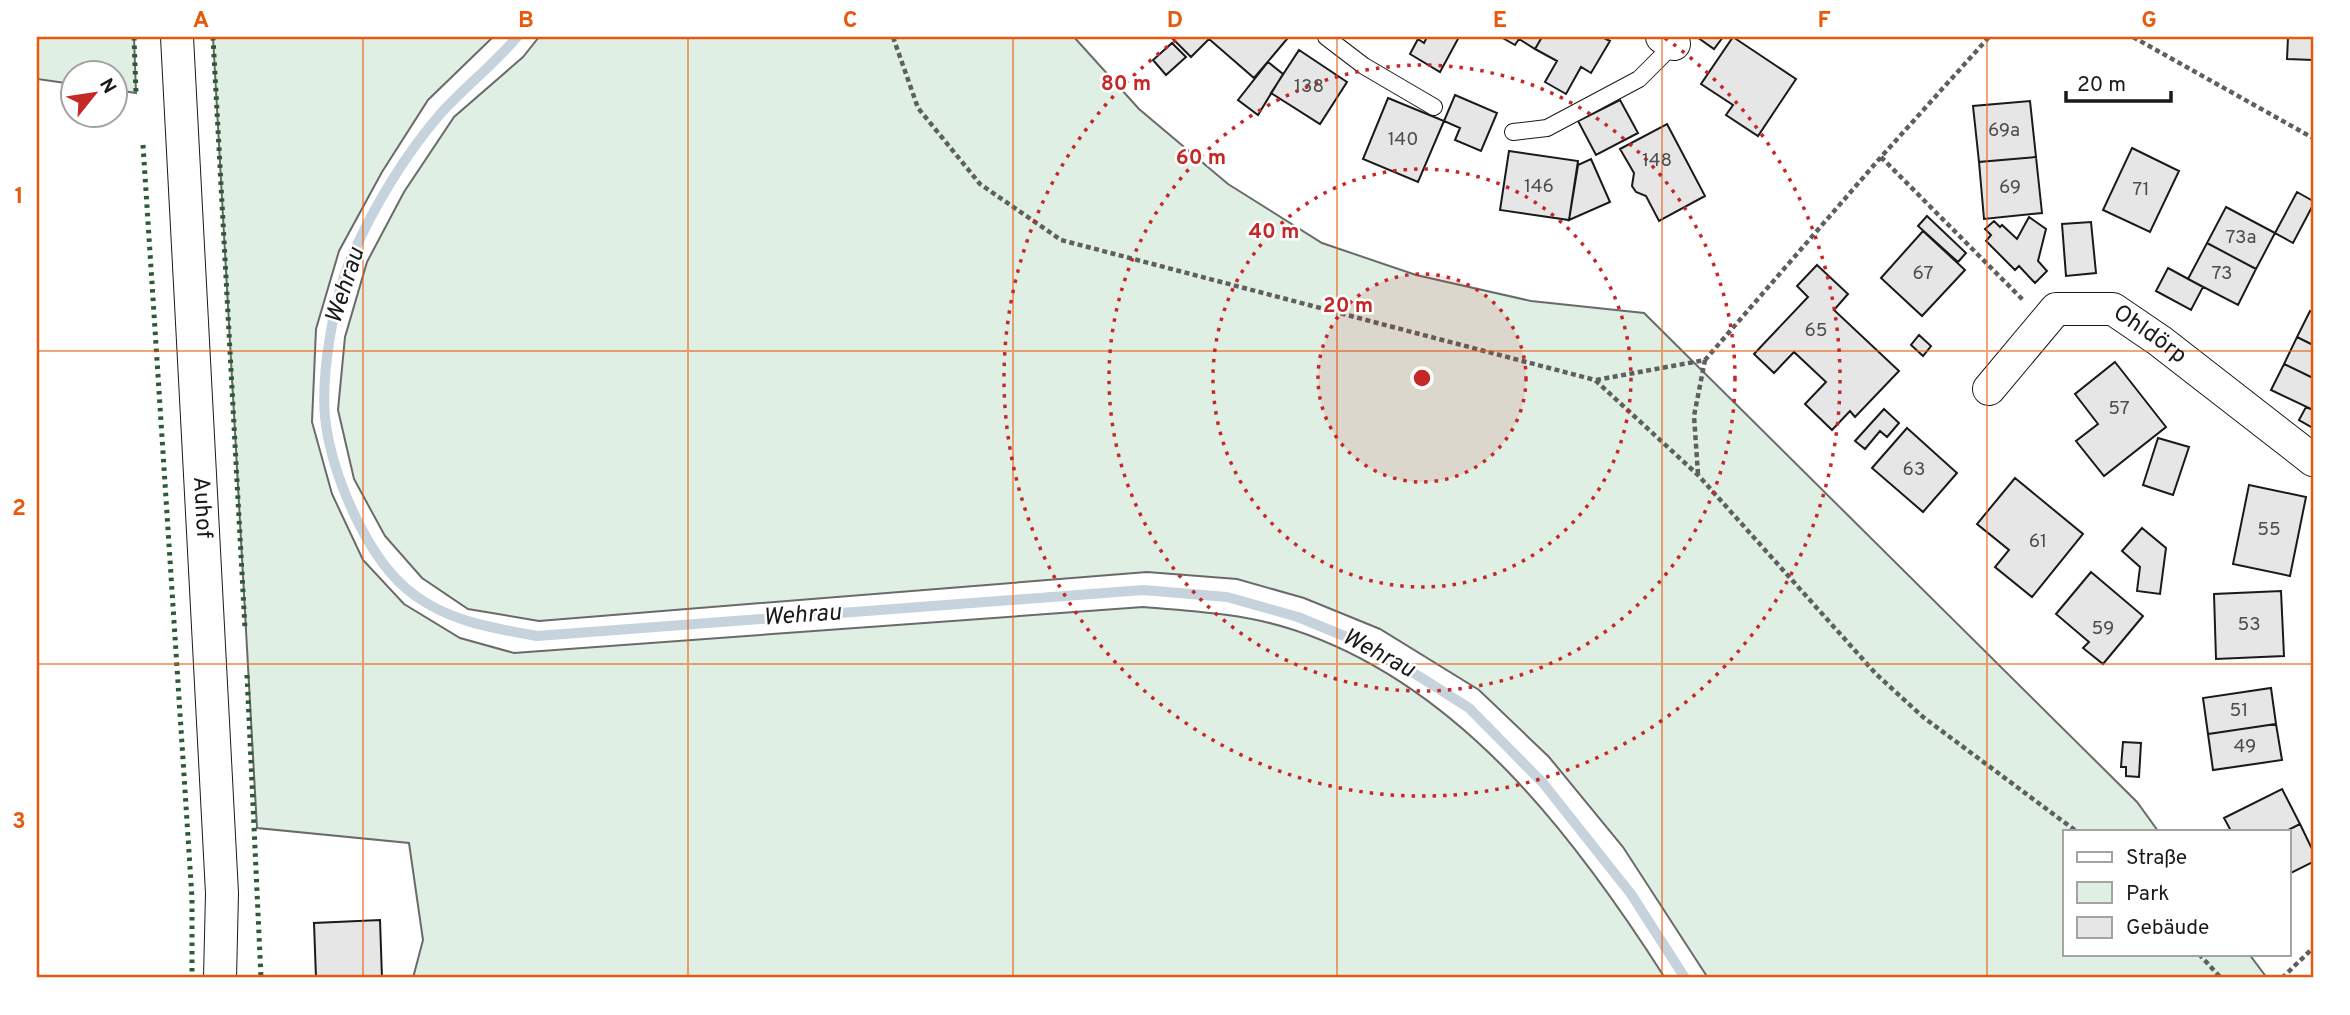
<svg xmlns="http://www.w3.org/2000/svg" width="2350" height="1015" viewBox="0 0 2350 1015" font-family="Overpass,sans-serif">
  <rect width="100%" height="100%" fill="#fff"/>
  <path fill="#e0efe3" stroke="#6a6a6a" stroke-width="2" d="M37 37H134L136 93 116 90V74H74L73 84 37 79Z
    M213 37H493L428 100 382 172 339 251 316 329 312 422 332 494 363 560 404 604 460 638 514 653 1143 607C1193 611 1246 614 1294 630 1460 685 1575 837 1665 978H413L423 940 409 843 257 828Z
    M539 37H1074L1139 109 1228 184 1322 243 1416 275 1531 301 1644 313 2137 802 2158 831H2065V954H2249L2267 978H1708L1623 847 1549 757 1479 690 1380 629 1304 598 1237 579 1147 572 539 621 468 609 422 578 385 536 354 479 338 410 345 337 367 262 404 192 454 117 523 57Z"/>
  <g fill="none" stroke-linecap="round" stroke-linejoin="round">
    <path stroke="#c6d2dc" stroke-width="10" d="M517 37C494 64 466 86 442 112 406 153 374 206 352 256 334 296 321 373 325 417 331 473 367 560 413 594 450 622 493 628 537 636L1143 590 1227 597 1298 617 1376 649 1469 708 1543 783 1631 894 1685 978"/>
  </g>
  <path fill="#e6e6e6" stroke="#1a1a1a" stroke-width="2" d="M1171 37H1211L1191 57Z
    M1211 37H1285L1287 39 1254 78 1209 39Z
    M1427 37H1459L1440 72 1410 54 1418 39 1424 43Z
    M1501 37H1542L1535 49 1519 39 1515 45Z
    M1542 37H1602L1610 41 1591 73 1581 67 1566 94 1545 82 1557 61 1535 49Z
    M1697 37H1723L1714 49Z
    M1733 37 1796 79 1758 136 1726 115 1733 105 1701 84Z
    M2288 37H2313V60L2287 59Z
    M1172 43 1186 57 1166 75 1153 60Z
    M1299 50 1347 82 1320 124 1271 93Z
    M1268 62 1283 74 1258 115 1238 100Z
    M1455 95 1497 113 1481 151 1455 140 1460 128 1444 121Z
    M1388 98 1444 121 1418 182 1363 159Z
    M1620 100 1638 133 1596 155 1578 121Z
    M2030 101 2036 157 1979 162 1973 106Z
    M1667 124 1705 196 1659 221 1646 196 1636 192 1632 186 1634 173 1620 149Z
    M2132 148 2179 171 2150 232 2103 210Z
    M1509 151 1578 161 1569 220 1500 210Z
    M2036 157 2042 213 1984 219 1979 162Z
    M1591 159 1610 202 1569 220 1578 165Z
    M2297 192 2313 201V205L2293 243 2275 233Z
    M2226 207 2275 233 2256 269 2207 243Z
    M1927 216 1966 253 1958 262 1918 226Z
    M2029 217 2046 229 2038 261 2047 271 2035 283 2019 266 2015 270 1986 241 1991 235 1985 229 1994 221 2000 227 2002 225 2017 239Z
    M2091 222 2096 273 2066 276 2062 224Z
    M1923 231 1965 270 1922 316 1881 278Z
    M2207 243 2256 269 2238 305 2188 279Z
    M1817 265 1848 294 1834 310 1899 371 1855 417 1850 411 1832 430 1805 404 1826 382 1794 352 1774 373 1754 354 1808 297 1797 286Z
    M2168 268 2203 287 2191 310 2156 291Z
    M2310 311 2313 313V345L2297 337Z
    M1919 335 1931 346 1923 356 1911 345Z
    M2297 337 2313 345V378L2284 364Z
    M2115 362 2166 427 2104 476 2076 441 2098 424 2075 394Z
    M2284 364 2313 378V410L2271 390Z
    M2306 407 2313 410V428L2299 420Z
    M1884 409 1899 423 1887 437 1880 431 1865 449 1855 441Z
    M1907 428 1957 473 1923 512 1872 468Z
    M2158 438 2189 447 2173 495 2143 485Z
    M2015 478 2083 534 2032 597 1995 567 2009 550 1977 524Z
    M2249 485 2306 497 2290 576 2233 564Z
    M2142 528 2166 548 2160 594 2137 591 2140 567 2122 551Z
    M2091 572 2143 616 2103 664 2083 648 2089 642 2056 614Z
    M2281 591 2284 656 2216 659 2214 594Z
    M2271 688 2276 724 2208 734 2203 698Z
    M2276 724 2282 760 2213 770 2208 734Z
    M2123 742 2141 743 2139 777 2126 776V767H2121Z
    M2282 789 2300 824 2286 831H2231L2224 818Z
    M2300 824 2313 851V862L2289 874V831H2286Z
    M380 920 382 978H316L314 923Z"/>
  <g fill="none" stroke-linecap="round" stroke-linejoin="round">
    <defs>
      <path id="service" d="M1326 37 1364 66 1434 107
        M1513 132 1547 128 1639 79 1674 44"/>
      <g id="minor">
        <path id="s1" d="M177 37 222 893 220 978"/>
        <path d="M1662 37 1674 44"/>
        <path id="s2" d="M1989 389 2056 309H2113L2160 341 2313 460"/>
      </g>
    </defs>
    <use href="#service" stroke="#1a1a1a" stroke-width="18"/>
    <use href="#minor" stroke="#1a1a1a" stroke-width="34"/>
    <path stroke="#5f5f5f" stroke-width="4.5" stroke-dasharray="5 3.5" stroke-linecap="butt" d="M893 37 918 108 980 184 1061 240 1595 380 1698 475 1876 674 1923 717 2076 831
      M2133 37 2313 138
      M1881 157 2023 300
      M1596 380 1705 360 1881 157 1989 37
      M1698 474 1694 416 1705 360
      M2199 954 2220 977 2225 978
      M2282 978 2313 948"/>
    <use href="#service" stroke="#fff" stroke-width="16"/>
    <use href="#minor" stroke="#fff" stroke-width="32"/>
    <path stroke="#2b5a34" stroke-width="5" stroke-dasharray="3.5 5" stroke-linecap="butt" d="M134 37 136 93
      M213 37 245 629
      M143 145 192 898V978
      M247 675 261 978"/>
  </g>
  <path fill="none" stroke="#e8590c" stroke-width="2" stroke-opacity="0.55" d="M363 37V978M688 37V978M1013 37V978M1337 37V978M1662 37V978M1987 37V978M37 351H2313M37 664H2313"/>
  <circle cx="1422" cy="378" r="104" fill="#c62828" fill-opacity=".12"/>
  <g fill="none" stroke="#c62828" stroke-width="3.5" stroke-dasharray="3.5 7">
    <circle cx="1422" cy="378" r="104"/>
    <circle cx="1422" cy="378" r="209"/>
    <circle cx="1422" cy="378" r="313"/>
    <path d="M1665 38A418 418 0 1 1 1179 38"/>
  </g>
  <g text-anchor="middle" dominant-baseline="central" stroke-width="5" stroke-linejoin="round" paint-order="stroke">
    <g font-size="19" fill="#4d4d4d">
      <text x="1309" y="87">138</text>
      <text x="2004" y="131">69a</text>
      <text x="1403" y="140">140</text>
      <text x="1657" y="161">148</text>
      <text x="1539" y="187">146</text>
      <text x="2010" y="188">69</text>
      <text x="2141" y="190">71</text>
      <text x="2241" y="238">73a</text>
      <text x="1923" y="274">67</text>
      <text x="2222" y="274">73</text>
      <text x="1816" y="331">65</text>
      <text x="2119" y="409">57</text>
      <text x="1914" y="470">63</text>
      <text x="2269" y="530">55</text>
      <text x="2038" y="542">61</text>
      <text x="2249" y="625">53</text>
      <text x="2103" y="629">59</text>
      <text x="2239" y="711">51</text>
      <text x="2245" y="747">49</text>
    </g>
    <g font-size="23" fill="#1a1a1a" stroke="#fff">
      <text stroke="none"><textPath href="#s2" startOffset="206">Ohldörp</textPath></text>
      <text stroke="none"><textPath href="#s1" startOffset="471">Auhof</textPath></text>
    </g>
    <g font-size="24" font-style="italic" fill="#1a1a1a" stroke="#fff">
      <text transform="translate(346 286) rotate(-72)">Wehrau</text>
      <text transform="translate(802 616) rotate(-4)">Wehrau</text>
      <text transform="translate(1378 654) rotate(28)">Wehrau</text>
    </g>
  </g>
  <circle cx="1422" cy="378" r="10" fill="#c62828" stroke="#fff" stroke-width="3.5"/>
  <g font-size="21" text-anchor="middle" font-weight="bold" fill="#c62828" stroke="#fff" stroke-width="5" stroke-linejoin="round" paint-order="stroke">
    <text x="1126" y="90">80 m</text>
    <text x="1201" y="164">60 m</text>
    <text x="1274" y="238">40 m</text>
    <text x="1348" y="312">20 m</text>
  </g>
  <rect width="2350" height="1015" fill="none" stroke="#ffffff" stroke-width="77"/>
  <rect x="2063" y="830" width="228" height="126" fill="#ffffff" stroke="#a3a3a3" stroke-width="2"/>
  <rect x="2077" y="852" width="35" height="10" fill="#ffffff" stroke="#a3a3a3" stroke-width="2"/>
  <text x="2126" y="864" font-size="21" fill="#1a1a1a">Straße</text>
  <rect x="2077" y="882" width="35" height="21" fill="#e0efe3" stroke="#a3a3a3" stroke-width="2"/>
  <text x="2126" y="900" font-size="21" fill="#1a1a1a">Park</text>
  <rect x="2077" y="917" width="35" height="21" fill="#e6e6e6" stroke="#a3a3a3" stroke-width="2"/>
  <text x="2126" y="934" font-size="21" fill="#1a1a1a">Gebäude</text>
  <g transform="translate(94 94) rotate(60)"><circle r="33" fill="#ffffff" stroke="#a3a3a3" stroke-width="2"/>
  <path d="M0-5L12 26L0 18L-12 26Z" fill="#c62828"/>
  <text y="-10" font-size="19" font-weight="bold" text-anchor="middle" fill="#1a1a1a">N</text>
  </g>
  <path d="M2066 91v10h105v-10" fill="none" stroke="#1a1a1a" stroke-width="3.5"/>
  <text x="2077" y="91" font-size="21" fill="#1a1a1a" stroke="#ffffff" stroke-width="5" paint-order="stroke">20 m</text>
  <rect x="38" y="38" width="2274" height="938" fill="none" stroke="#e8590c" stroke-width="2.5"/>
  <g font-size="23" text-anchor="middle" font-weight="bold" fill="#e8590c">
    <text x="201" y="27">A</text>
    <text x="526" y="27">B</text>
    <text x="850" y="27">C</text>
    <text x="1175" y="27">D</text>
    <text x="1500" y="27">E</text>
    <text x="1824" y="27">F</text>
    <text x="2149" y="27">G</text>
    <text x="19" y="203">1</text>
    <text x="19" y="515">2</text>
    <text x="19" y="828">3</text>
  </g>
</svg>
